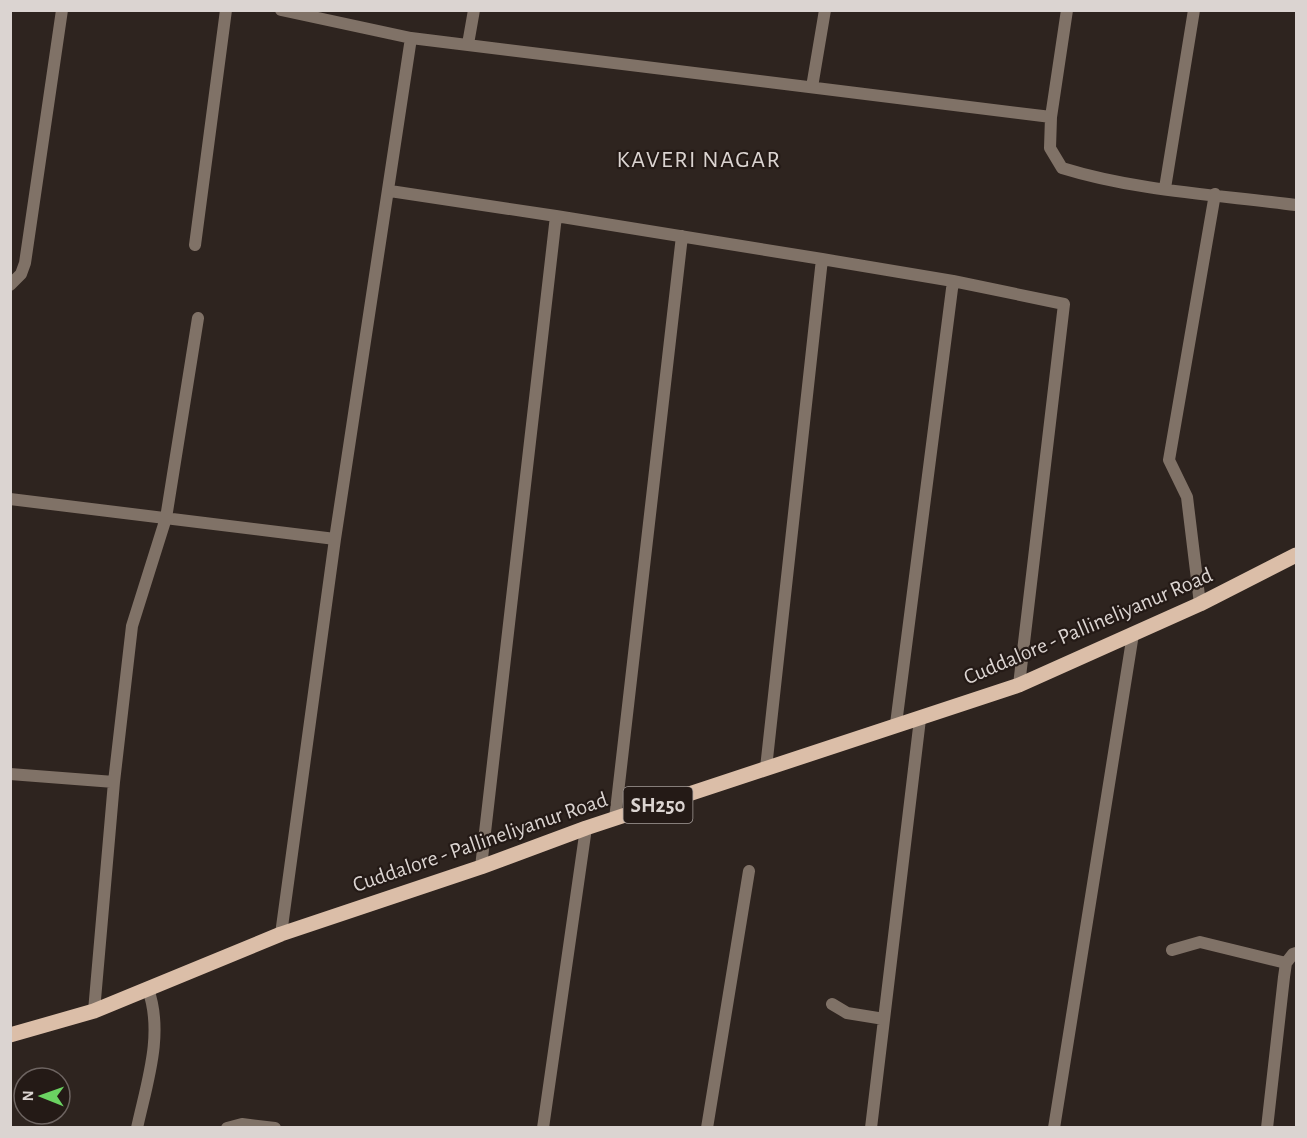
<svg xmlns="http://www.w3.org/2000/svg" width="1307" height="1138" viewBox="0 0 1307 1138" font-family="'Alegreya Sans',sans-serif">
  <rect width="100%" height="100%" fill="#2e241f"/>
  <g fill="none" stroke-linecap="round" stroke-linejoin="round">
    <path stroke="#807267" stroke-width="12" d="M281 10 411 38
      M1067 10 1051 117 1050 148 1062 168C1136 191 1219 195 1296 205
      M468 44 474 10
      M812 87 825 10
      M1165 188 1194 10
      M390 191 556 216 481 867
      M556 216 822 259 766 768
      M195 245 226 10
      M822 259 953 281 896 724
      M953 281 1064 304 1019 685
      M10 285 21 274 25 263 62 10
      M10 499 335 539
      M1200 604 1187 497 1169 460 1215 194
      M10 774 114 782 94 1011
      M114 782 132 626 166 518 198 318
      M615 819 682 236
      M281 934 335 539 411 38 1051 117
      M1172 950 1200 942 1286 963
      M832 1004 847 1013 884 1019
      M137 1128C147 1082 164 1034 148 989
      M227 1128 242 1124 275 1128
      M543 1128 586 828
      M707 1128 749 871
      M871 1128 920 719
      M1054 1128 1133 634
      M1267 1128 1284 977 1286 963 1293 954 1296 953"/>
    <path stroke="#dbbea8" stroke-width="15" d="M10 1035 94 1011 281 934 481 867 586 828 1019 685 1200 604 1296 555"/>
  </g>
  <g text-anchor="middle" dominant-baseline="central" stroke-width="4.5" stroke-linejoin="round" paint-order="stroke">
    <rect fill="#241a16" stroke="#a49c99" stroke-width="1.5" x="623.5" y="787" width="69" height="36" rx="4.5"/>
    <g font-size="21" font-weight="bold" fill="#dbd4d1">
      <text x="658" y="805">SH250</text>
    </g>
    <g font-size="22" fill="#dbd4d1" stroke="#241a16">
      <text transform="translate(1088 626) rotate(-23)">Cuddalore - Pallineliyanur Road</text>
      <text transform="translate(480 842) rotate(-19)">Cuddalore - Pallineliyanur Road</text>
    </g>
    <g font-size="24" letter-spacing="1.5" fill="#dbd4d1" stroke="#241a16">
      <text x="699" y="160">KAVERI NAGAR</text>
    </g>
  </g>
  <rect width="1307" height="1138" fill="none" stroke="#dbd4d1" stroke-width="24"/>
  <g transform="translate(42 1096) rotate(271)"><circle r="28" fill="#241a16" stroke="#6d6461" stroke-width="1.5"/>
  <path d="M0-4.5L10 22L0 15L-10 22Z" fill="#6bd362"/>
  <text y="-9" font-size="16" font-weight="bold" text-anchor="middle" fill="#dbd4d1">N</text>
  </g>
</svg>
